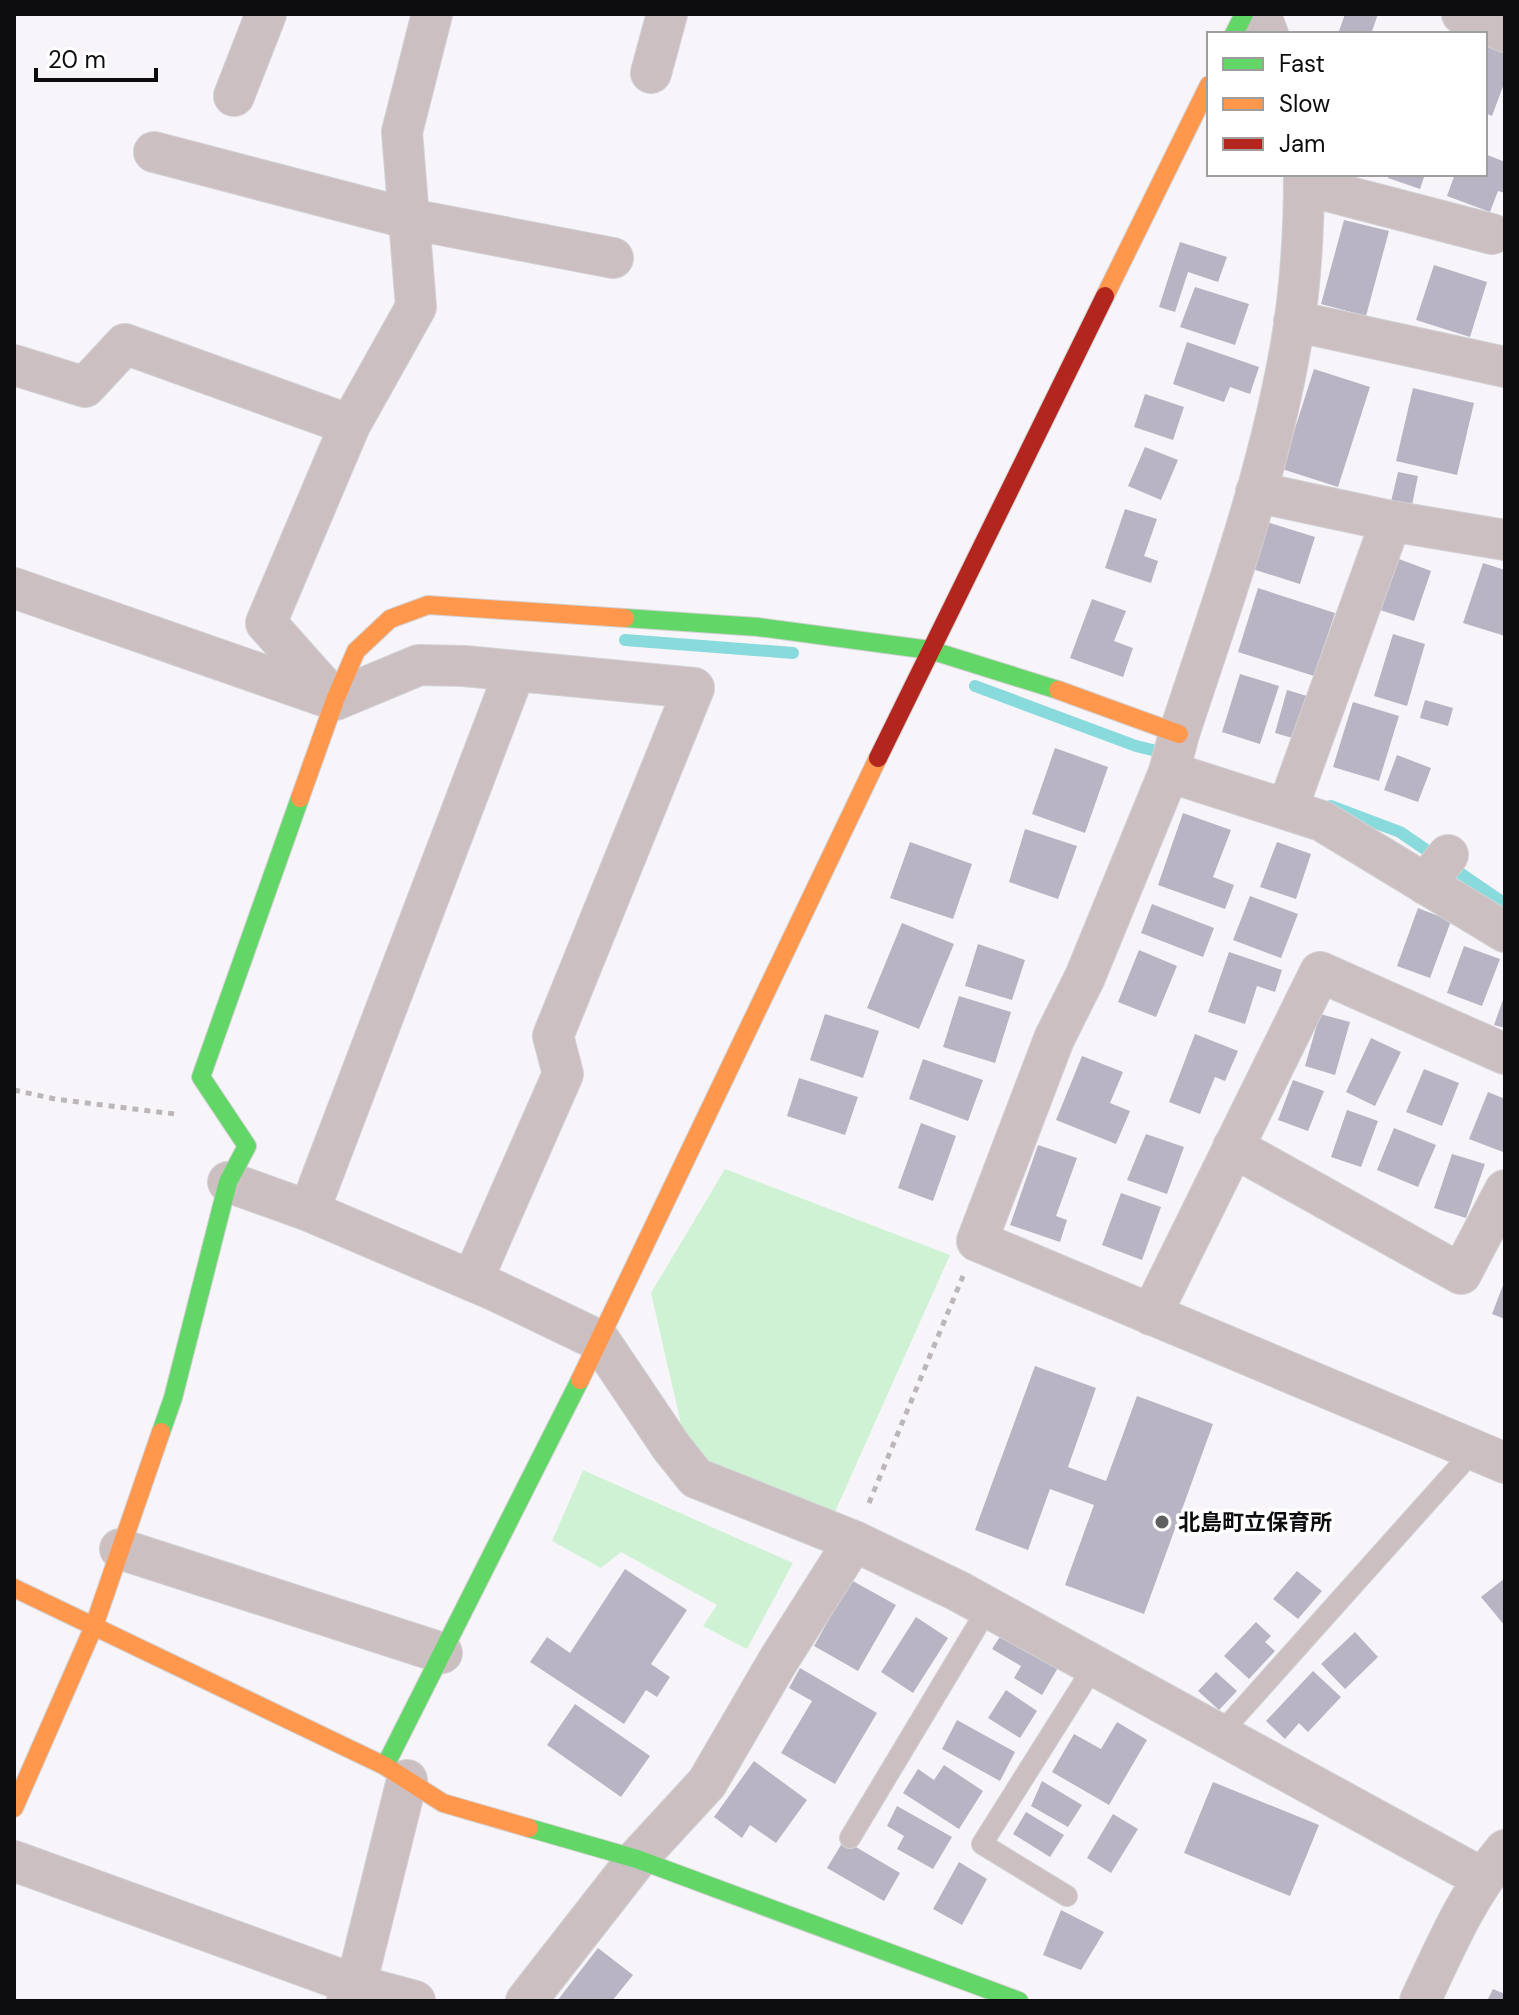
<svg xmlns="http://www.w3.org/2000/svg" width="1519" height="2015" viewBox="0 0 1519 2015" font-family="'DM Sans','Noto Sans JP',sans-serif">
  <rect width="100%" height="100%" fill="#f7f5fa"/>
  <path fill="#cff2d5" d="M725 1169 950 1255 834 1514 714 1468 684 1437 651 1293Z
    M583 1470 793 1563 747 1649 703 1626 717 1605 621 1552 601 1568 552 1541Z"/>
  <g fill="none" stroke-linecap="round" stroke-linejoin="round">
    <path stroke="#88dadd" stroke-width="12" d="M625 640 793 653
      M975 686 1136 746 1169 754
      M1331 806 1400 832 1505 904"/>
  </g>
  <path fill="#b9b4c3" d="M1345 14H1378L1371 34H1338Z
    M1485 43 1505 50V81L1492 116 1485 113Z
    M1485 154 1505 162V193L1498 191 1490 212 1447 196 1455 174H1485Z
    M1390 174H1425L1420 189 1388 178Z
    M1344 220 1389 231 1366 316 1321 304Z
    M1180 242 1227 257 1218 282 1188 272 1175 312 1159 307Z
    M1434 265 1487 282 1470 337 1416 320Z
    M1195 287 1249 304 1235 345 1180 327Z
    M1187 342 1259 367 1250 394 1230 387 1224 402 1173 384Z
    M1314 369 1370 387 1338 487 1282 469Z
    M1413 388 1474 403 1457 475 1396 461Z
    M1145 394 1184 407 1173 440 1134 427Z
    M1145 447 1178 460 1161 500 1128 486Z
    M1398 472 1418 476 1411 510 1390 506Z
    M1125 509 1157 519 1144 556 1158 561 1151 583 1105 568Z
    M1264 521 1315 537 1300 584 1249 568Z
    M1399 559 1431 571 1414 621 1380 610Z
    M1483 563 1505 570V636L1463 623Z
    M1258 588 1335 613 1314 676 1238 652Z
    M1092 599 1126 611 1114 641 1133 648 1123 677 1070 658Z
    M1393 634 1425 644 1407 706 1374 696Z
    M1240 674 1279 686 1260 744 1222 732Z
    M1287 690 1307 696 1296 739 1275 733Z
    M1425 700 1453 708 1448 726 1420 718Z
    M1353 702 1399 716 1379 781 1333 767Z
    M1055 748 1108 767 1085 833 1032 814Z
    M1397 755 1431 768 1418 802 1384 790Z
    M1183 813 1231 830 1213 877 1234 885 1225 909 1158 885Z
    M1025 829 1077 846 1058 899 1009 882Z
    M910 842 972 864 953 919 890 898Z
    M1277 842 1311 854 1296 899 1260 887Z
    M1250 896 1298 914 1281 958 1233 940Z
    M1152 904 1214 928 1203 957 1141 933Z
    M1418 908 1451 921 1430 978 1397 966Z
    M902 923 954 944 919 1029 867 1008Z
    M978 944 1025 960 1012 1000 965 986Z
    M1464 946 1500 959 1482 1006 1447 993Z
    M1139 950 1177 966 1156 1017 1118 1002Z
    M1229 952 1282 970 1275 992 1257 986 1245 1024 1208 1012Z
    M1505 994V1028L1494 1025Z
    M959 996 1011 1012 995 1063 943 1047Z
    M825 1014 879 1031 863 1078 810 1060Z
    M1320 1014 1350 1022 1335 1075 1305 1066Z
    M1195 1034 1238 1051 1225 1081 1215 1077 1200 1114 1169 1102Z
    M1371 1038 1401 1052 1375 1106 1346 1092Z
    M1082 1056 1123 1072 1110 1103 1130 1111 1116 1144 1056 1120Z
    M923 1059 983 1080 968 1121 909 1099Z
    M1424 1069 1459 1083 1442 1126 1406 1112Z
    M799 1078 858 1097 845 1135 787 1116Z
    M1293 1080 1324 1091 1308 1131 1278 1120Z
    M1488 1092 1505 1099V1146L1503 1152 1469 1139Z
    M1347 1110 1378 1121 1361 1167 1331 1157Z
    M921 1123 956 1136 933 1201 898 1188Z
    M1394 1128 1436 1145 1418 1187 1377 1170Z
    M1146 1134 1184 1147 1167 1194 1127 1180Z
    M1038 1145 1077 1158 1056 1216 1067 1220 1060 1242 1010 1225Z
    M1452 1154 1485 1164 1466 1218 1434 1208Z
    M1121 1193 1161 1207 1142 1260 1102 1245Z
    M1505 1280V1319L1492 1314Z
    M1035 1366 1096 1388 1068 1467 1106 1481 1137 1396 1213 1424 1144 1614 1065 1585 1094 1505 1050 1489 1028 1550 975 1530Z
    M625 1569 687 1610 651 1664 670 1677 657 1697 646 1690 624 1724 530 1662 547 1637 570 1653Z
    M1297 1571 1322 1591 1298 1619 1273 1599Z
    M1505 1578V1626L1481 1597Z
    M851 1580 896 1605 858 1671 814 1646Z
    M916 1617 948 1638 913 1693 881 1672Z
    M1256 1622 1271 1636 1265 1642 1275 1651 1249 1679 1224 1656Z
    M1003 1632 1059 1666 1042 1695 1014 1678 1021 1666 992 1649Z
    M1355 1632 1378 1657 1345 1689 1321 1664Z
    M800 1668 877 1713 835 1784 781 1753 812 1701 789 1688Z
    M1313 1671 1341 1697 1308 1732 1299 1723 1285 1739 1266 1721Z
    M1216 1672 1237 1691 1219 1710 1198 1691Z
    M1006 1690 1037 1711 1020 1738 988 1718Z
    M575 1704 650 1756 621 1797 547 1745Z
    M957 1720 1015 1752 1000 1781 942 1749Z
    M1117 1722 1147 1740 1109 1805 1052 1772 1074 1734 1101 1749Z
    M754 1761 807 1800 776 1843 750 1825 742 1838 714 1817Z
    M944 1765 983 1791 959 1829 903 1793 918 1769 934 1780Z
    M1042 1781 1082 1805 1068 1827 1031 1806Z
    M1213 1782 1319 1825 1290 1896 1184 1853Z
    M897 1806 952 1837 933 1869 897 1849 904 1836 887 1826Z
    M1026 1812 1064 1835 1050 1857 1013 1834Z
    M1113 1814 1138 1829 1111 1873 1087 1858Z
    M844 1840 900 1873 884 1901 827 1868Z
    M959 1862 987 1879 962 1925 933 1909Z
    M1061 1910 1104 1932 1081 1970 1043 1955Z
    M598 1948 633 1975 612 2001H557Z
    M1493 1989 1505 1994V2001H1487Z"/>
  <g fill="none" stroke-linecap="round" stroke-linejoin="round">
    <defs>
      <path id="lane" d="M1219 1735 1474 1450
        M850 1838 988 1608
        M1067 1896 982 1844 1094 1666"/>
      <path id="street" d="M1260 14 1268 34
        M1462 14 1505 32
        M651 73 667 14
        M234 96 266 14
        M154 152 410 219 613 258
        M1304 174C1304 236 1300 300 1288 361 1264 489 1219 612 1179 734L1169 772 1085 977 1054 1039 977 1241 1505 1463
        M1304 185 1492 234
        M1294 321 1505 367
        M14 365 85 387 125 344 350 425
        M1256 492 1391 521 1287 810
        M1391 521 1505 540
        M14 588 335 700 419 665 464 666 694 688 553 1036 563 1074 472 1281
        M332 697 266 623 350 425 416 307 402 132 432 14
        M1169 772 1322 821 1505 932
        M1425 884 1448 855
        M1233 1147 1461 1274 1505 1190
        M228 1182 309 1211 496 1291 600 1341 672 1448 696 1478 854 1541 958 1591 1482 1878
        M309 1211 515 671
        M1151 1315 1320 972 1505 1054
        M120 1549 442 1653
        M14 1861 356 1985 415 2001
        M347 2001 356 1985 407 1780
        M526 2001 637 1859 707 1783 778 1661 854 1541
        M1420 2001C1446 1946 1466 1897 1505 1850"/>
      <path id="fast" d="M1234 34 1244 14
        M625 618 758 627 930 650 1058 690
        M161 1432 173 1398 228 1182 247 1146 201 1077 300 798
        M385 1766 580 1380
        M529 1828 637 1859 1019 2001"/>
      <path id="slow" d="M1105 296 1209 85
        M1058 690 1179 734
        M300 798 335 700 356 651 390 619 428 605 625 618
        M580 1380 878 758
        M14 1588 385 1766 443 1803 529 1828
        M14 1808 94 1626 161 1432"/>
      <path id="jam" d="M878 758 1105 296"/>
    </defs>
    <use href="#lane" stroke="#d2d1d4" stroke-width="22"/>
    <use href="#street" stroke="#d2d1d4" stroke-width="42"/>
    <use href="#fast" stroke="#d2d1d4" stroke-width="20"/>
    <use href="#slow" stroke="#d2d1d4" stroke-width="20"/>
    <use href="#jam" stroke="#d2d1d4" stroke-width="20"/>
    <path stroke="#bdb6b9" stroke-width="5" stroke-dasharray="6 6" stroke-linecap="butt" d="M14 1090 55 1099 175 1114
      M869 1503 963 1276"/>
    <use href="#lane" stroke="#ccbfc1" stroke-width="20"/>
    <use href="#street" stroke="#ccbfc1" stroke-width="40"/>
    <use href="#fast" stroke="#63d668" stroke-width="18"/>
    <use href="#slow" stroke="#ff974d" stroke-width="18"/>
    <use href="#jam" stroke="#b3261e" stroke-width="18"/>
  </g>
  <circle fill="#5f5e61" stroke="#fff" stroke-width="3" cx="1162" cy="1522" r="8"/>
  <g text-anchor="middle" dominant-baseline="central" stroke-width="7" stroke-linejoin="round" paint-order="stroke">
    <g font-size="22" font-weight="bold" fill="#0d0c0f" stroke="#fff" text-anchor="start">
      <text x="1178" y="1522">北島町立保育所</text>
    </g>
  </g>
  <rect width="1519" height="2015" fill="none" stroke="#0d0c0f" stroke-width="32"/>
  <rect x="1207" y="32" width="280" height="144" fill="#ffffff" stroke="#9e9e9f" stroke-width="2"/>
  <rect x="1223" y="58" width="40" height="12" fill="#63d668" stroke="#9e9e9f" stroke-width="2"/>
  <text x="1279" y="72" font-size="24" fill="#0d0c0f">Fast</text>
  <rect x="1223" y="98" width="40" height="12" fill="#ff974d" stroke="#9e9e9f" stroke-width="2"/>
  <text x="1279" y="112" font-size="24" fill="#0d0c0f">Slow</text>
  <rect x="1223" y="138" width="40" height="12" fill="#b3261e" stroke="#9e9e9f" stroke-width="2"/>
  <text x="1279" y="152" font-size="24" fill="#0d0c0f">Jam</text>
  <path d="M36 68v12h120v-12" fill="none" stroke="#0d0c0f" stroke-width="4"/>
  <text x="48" y="68" font-size="24" fill="#0d0c0f" stroke="#ffffff" stroke-width="6" paint-order="stroke">20 m</text>
</svg>
